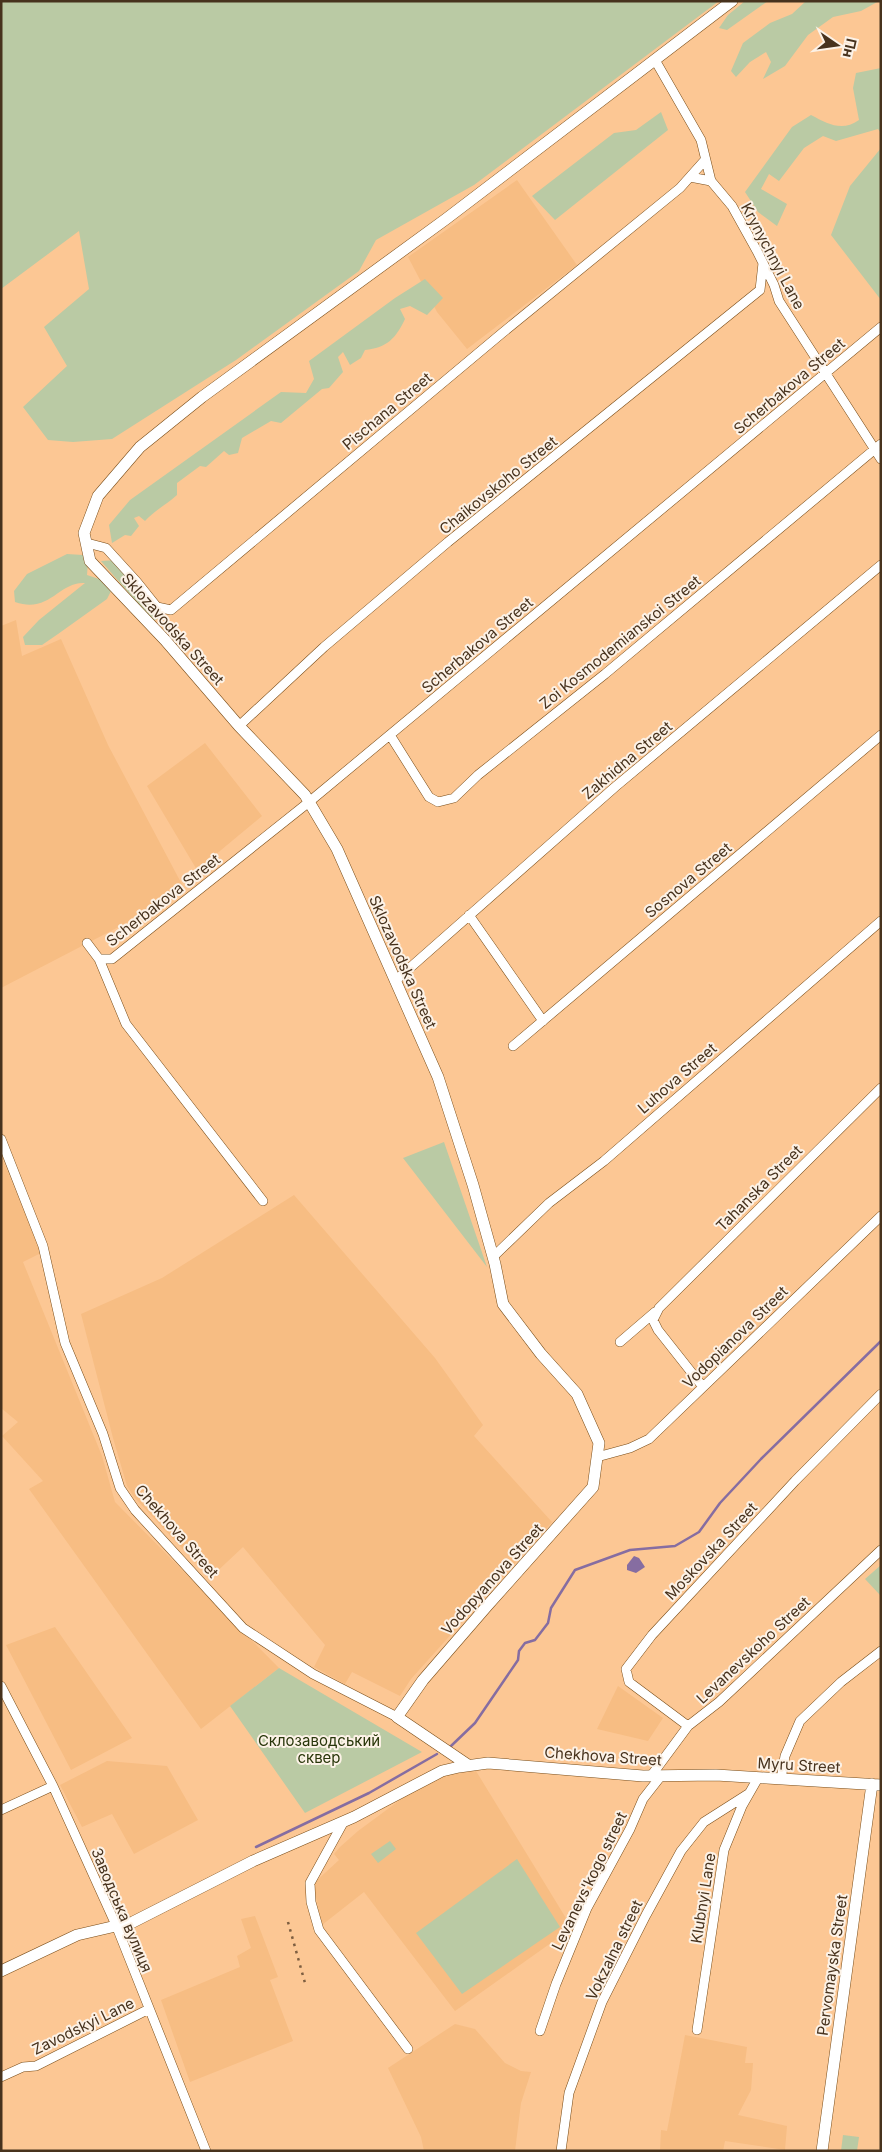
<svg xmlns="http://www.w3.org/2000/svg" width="882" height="2152" viewBox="0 0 882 2152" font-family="Inter,sans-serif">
  <rect width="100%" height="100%" fill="#fcc794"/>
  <path fill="#f7bd83" d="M517 180 577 265 467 349 437 312 408 257Z
    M16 620 22 656 61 639 108 745 186 892 1 988V626Z
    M205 743 262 816 197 870 147 786Z
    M1 1155 41 1253 23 1262 102 1456 115 1502 279 1668 201 1729 29 1489 43 1481 2 1436 18 1422 1 1408Z
    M294 1195 435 1358 483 1425 474 1436 552 1522 411 1679 400 1696 352 1672 345 1684 314 1667 325 1645 243 1547 210 1578 134 1497 127 1486 113 1438 81 1314 162 1278Z
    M55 1627 132 1738 71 1770 6 1645Z
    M618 1686 663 1718 648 1741 597 1729Z
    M107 1761 167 1766 198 1820 134 1854 112 1814 82 1827 60 1785Z
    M476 1771 572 1928 455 2011 364 1892 322 1925 313 1884 339 1860 334 1854 340 1847 358 1831 404 1797 444 1775Z
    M255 1916 278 1977 270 1980 293 2041 190 2082 161 2000 240 1967 237 1956 251 1948 241 1919Z
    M455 2024 475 2029 505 2063 521 2071 531 2072 521 2103 515 2151H424L421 2137 388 2068Z
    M685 2035 747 2047 745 2063H753L751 2090 738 2115 787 2126 785 2150 725 2141 723 2151H660L661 2130 667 2131Z"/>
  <path fill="#bacaa4" d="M1 1H719L474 185 376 240 359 271 236 360 112 439 73 442 48 440 23 407 67 366 44 327 89 289 79 231 1 289Z
    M745 1H768L727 30 719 28 728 15Z
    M806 1H879L861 11 833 17 808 35 785 66 763 79 771 62 766 52 750 62 736 77 731 71 743 43 770 23 792 14Z
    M881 68V133L878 129 836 141 823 136 804 148 779 181 769 174 761 189 787 204 777 226 758 212 745 192 792 127 811 115C828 124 842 132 859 120L853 88 856 73Z
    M661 112 668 130 555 220 532 196 614 133 636 130Z
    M881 148V300L831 235 850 186Z
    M425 279 443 298 427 315 410 306 400 309 405 319C396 338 387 348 365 350L361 358 350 365 343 352 338 357 343 372 329 388 322 389 281 423 271 421 242 438 238 453 229 455 224 451 206 467 200 466 177 483V495C167 504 154 511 145 521L139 516 134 518 139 526 131 536 125 535 112 543 109 525 130 500 281 392 306 393 314 379 309 361 395 298Z
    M67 554 83 555 88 562 87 575 102 580 112 589 107 599 58 634 42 645H25L23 637 39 620 85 583C59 581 50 614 15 602L14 591 27 574Z
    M117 560 128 576 127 580 164 616 153 621 101 561Z
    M444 1142 487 1267 403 1158Z
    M881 1565V1594L880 1595 865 1579Z
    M279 1668 422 1752 305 1813 230 1706Z
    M390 1841 396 1849 378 1863 371 1854Z
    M517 1859 560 1927 462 1994 416 1933Z
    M843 2135 859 2137 857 2151H841Z"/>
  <path fill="#866da1" d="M634 1556 639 1558 645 1567 636 1573 627 1570V1565Z"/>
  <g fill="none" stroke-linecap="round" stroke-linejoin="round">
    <path stroke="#866da1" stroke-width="2.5" d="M451 1746 475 1723 518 1660 519 1651 525 1643 535 1640 548 1623 551 1608 575 1570 630 1550 675 1546 699 1532 720 1503 761 1459 881 1341
      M256 1847 369 1793 437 1754"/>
    <defs>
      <path id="minor" d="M655 60 701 140 711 181 732 206 757 251 774 285 779 301 881 459
        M690 177 711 181
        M87 543 106 548 137 582 157 607 171 610 501 334 680 188 705 160
        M239 726 324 647 448 542 760 290 763 263
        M390 735 429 797 438 802 454 798 478 775 605 674 881 444
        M469 915 543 1021
        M87 943 99 959H112L309 802 881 327
        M99 959 126 1024 263 1201
        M395 981 615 787 881 565
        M513 1046 881 735
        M1 1139 43 1246 65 1343 103 1434 120 1488 135 1510 243 1628 313 1674 397 1717
        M493 1257 549 1203 604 1161 881 921
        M620 1342 655 1312
        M703 1387 658 1330 653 1320 659 1308 881 1088
        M597 1457 630 1448 649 1439 881 1216
        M1 1686 53 1786 116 1925 206 2151
        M688 1726 629 1682 626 1669 652 1635 795 1481 881 1394
        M651 1776 688 1726 719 1702 881 1550
        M781 1779 785 1756 800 1721 841 1682 881 1651
        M1 1810 53 1786
        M344 1821 310 1883 311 1902 319 1930 408 2049
        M697 2030 724 1850 742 1806 758 1778
        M540 2031 556 1984 587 1908 630 1829 643 1799 661 1776
        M1 2077 23 2067 36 2066 149 2009
        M561 2151 569 2093 602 2002 646 1915 681 1851 704 1822 748 1794"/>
      <path id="tertiary" d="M468 1765 397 1717 423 1680 487 1606 593 1487 599 1443 577 1394 541 1354 503 1304 495 1264 473 1185 438 1077 337 849 305 795 239 726 165 640 90 561 84 533 98 496 140 447 202 397 446 219 732 1
        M1 1971 77 1935 133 1922 253 1861 354 1817 442 1771 459 1767 488 1763 643 1776 716 1775 881 1785
        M822 2151 872 1784"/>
    </defs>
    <use href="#minor" stroke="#794c17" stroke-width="10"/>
    <use href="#tertiary" stroke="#794c17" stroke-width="12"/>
    <use href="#minor" stroke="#fff" stroke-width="9"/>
    <use href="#tertiary" stroke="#fff" stroke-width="11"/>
    <path stroke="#7d5e40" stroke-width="2.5" stroke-dasharray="2.5 5" stroke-linecap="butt" d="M288 1922 305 1983"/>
  </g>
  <g text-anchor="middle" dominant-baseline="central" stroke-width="4" stroke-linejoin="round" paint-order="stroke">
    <g font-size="15" fill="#47321d" stroke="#fcf2e7">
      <text transform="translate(773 256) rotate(62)">Krynychnyi Lane</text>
      <text transform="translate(789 386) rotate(-40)">Scherbakova Street</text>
      <text transform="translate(387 411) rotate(-40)">Pischana Street</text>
      <text transform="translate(498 485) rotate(-39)">Chaikovskoho Street</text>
      <text transform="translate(173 629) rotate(48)">Sklozavodska Street</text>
      <text transform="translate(620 642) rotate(-39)">Zoi Kosmodemianskoi Street</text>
      <text transform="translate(477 645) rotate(-40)">Scherbakova Street</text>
      <text transform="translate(627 760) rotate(-40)">Zakhidna Street</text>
      <text transform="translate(688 880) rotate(-40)">Sosnova Street</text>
      <text transform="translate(163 900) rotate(-38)">Scherbakova Street</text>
      <text transform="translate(403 962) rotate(66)">Sklozavodska Street</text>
      <text transform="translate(677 1078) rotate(-41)">Luhova Street</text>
      <text transform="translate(759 1188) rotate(-45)">Tahanska Street</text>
      <text transform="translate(735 1337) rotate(-44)">Vodopianova Street</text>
      <text transform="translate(177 1531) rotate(49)">Chekhova Street</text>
      <text transform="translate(711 1551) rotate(-47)">Moskovska Street</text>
      <text transform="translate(492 1579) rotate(-48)">Vodopyanova Street</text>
      <text transform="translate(753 1650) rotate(-43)">Levanevskoho Street</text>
      <text transform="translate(603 1756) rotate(4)">Chekhova Street</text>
      <text transform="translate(799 1765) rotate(3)">Myru Street</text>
      <text transform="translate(589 1881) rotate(-64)">Levanevs'kogo street</text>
      <text transform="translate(703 1898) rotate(-81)">Klubnyi Lane</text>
      <text transform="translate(122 1910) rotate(67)">Заводська вулиця</text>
      <text transform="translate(614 1950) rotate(-64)">Vokzalna street</text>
      <text transform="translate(832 1965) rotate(-82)">Pervomayska Street</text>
      <text transform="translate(83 2026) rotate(-26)">Zavodskyi Lane</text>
    </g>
    <g font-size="15" fill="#28360a" stroke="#fcf2e7">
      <text x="319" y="1740">Склозаводський<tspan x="319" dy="17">сквер</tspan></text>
    </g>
  </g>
  <rect width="882" height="2152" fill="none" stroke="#47321d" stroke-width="5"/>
  <g transform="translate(837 45) rotate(103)" stroke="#fcf2e7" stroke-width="4" paint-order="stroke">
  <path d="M0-4L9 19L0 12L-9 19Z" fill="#47321d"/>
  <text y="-8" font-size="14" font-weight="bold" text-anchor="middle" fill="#47321d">Пн</text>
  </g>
</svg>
